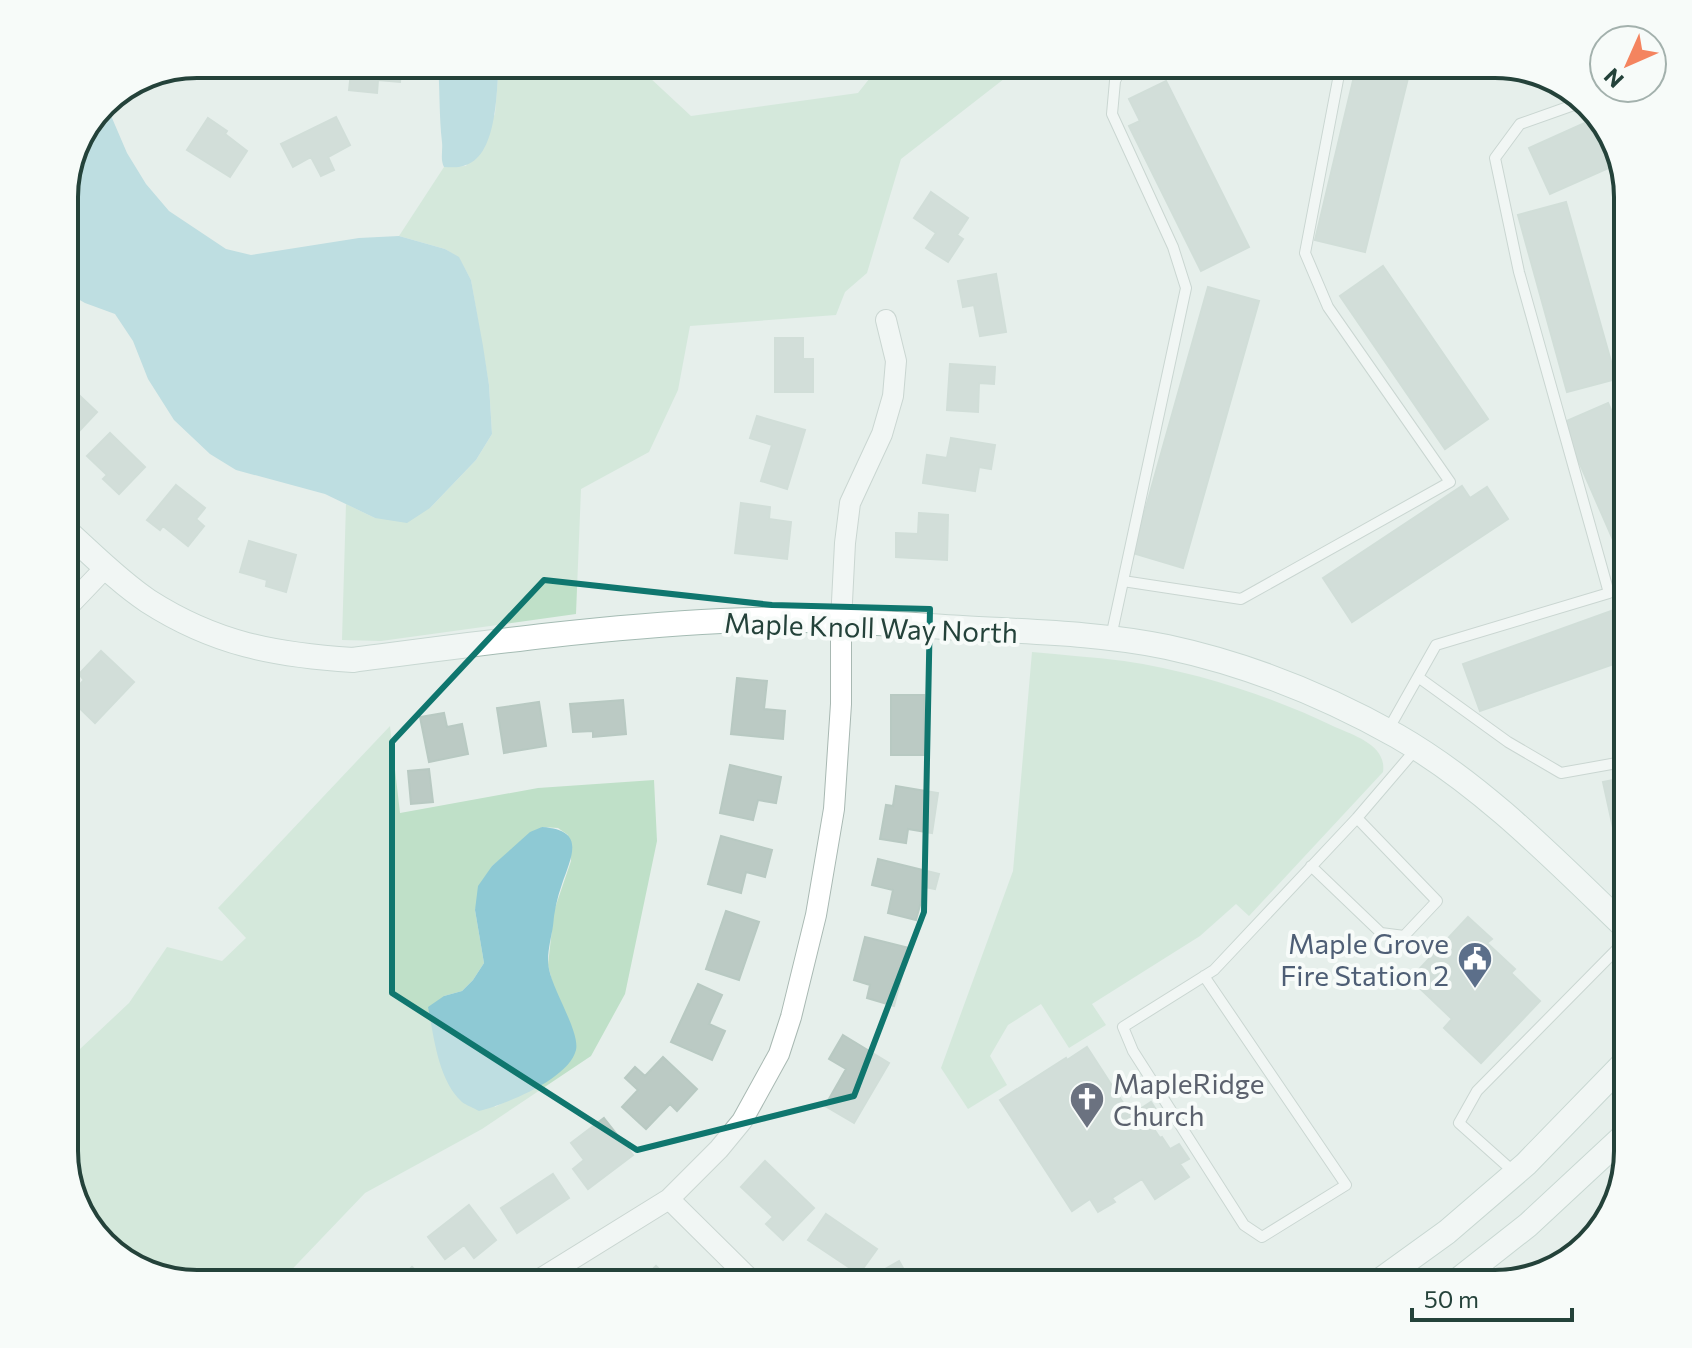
<svg xmlns="http://www.w3.org/2000/svg" width="1692" height="1348" viewBox="0 0 1692 1348" font-family="Commissioner,sans-serif">
  <rect width="100%" height="100%" fill="#e6efeb"/>
  <path fill="#bfe0c8" fill-rule="evenodd" d="M499 64H635L691 116 858 93 881 64H1023L901 159 867 273 845 292 836 315 690 326 678 390 649 452 581 489 576 614 381 641 342 640 346 504 375 518 430 508 476 460 492 434 489 385 471 280 459 258 445 249 399 236 444 167 466 166 495 114Z
    M1032 652C1062 655 1093 657 1124 661 1197 672 1268 695 1335 727 1356 736 1387 746 1383 772L1249 916 1236 904 1200 936 1092 1004 1106 1025 1069 1048 1041 1004 1008 1025 990 1056 1007 1085 968 1109 941 1068 1013 871Z
    M390 726 400 813 538 788 654 780 657 841 625 994 591 1056 482 1129 365 1193 278 1284H197L110 1251 78 1210 64 1159V1064L129 1003 167 947 222 961 246 938 218 908ZM542 827 558 828 568 835 571 861 554 911 548 965 555 993 574 1034 547 1080 495 1107 444 996 462 991 473 980 484 963 475 910 492 866Z"/>
  <path fill="#8ec9d4" d="M438 64H499C496 92 498 158 463 166 458 168 450 167 444 167 440 159 443 151 442 142 439 116 440 90 438 64Z
    M106 104 127 153 146 184 169 211 226 249 251 255 359 238 399 236 445 249 459 257 471 280 483 346 489 385 492 434 476 460 430 508 407 523 375 518 325 494 236 470 210 454 174 420 148 379 133 341 115 314 85 303 64 291V188Z
    M542 827C586 830 572 855 562 884 557 898 554 912 553 926 551 939 546 956 549 969 553 991 580 1032 576 1050 569 1079 504 1105 479 1111 474 1108 466 1105 462 1102 438 1080 434 1037 428 1007L444 996 462 991 473 980 484 963 475 910 478 886 492 866 530 832Z"/>
  <path fill="#bbcac4" stroke="#b8c9c2" stroke-width="2" d="M352 64H402L400 82 378 80 377 93 349 90Z
    M1357 64H1387L1410 70 1365 252 1315 240Z
    M186 68 188 74 154 82V80Z
    M1166 81 1249 247 1201 271 1129 126 1140 121 1129 99Z
    M336 117 350 145 328 157 334 170 321 176 311 157 293 167 281 144Z
    M1598 117 1614 139 1620 163 1550 194 1529 148Z
    M208 118 227 131 225 134 247 151 230 177 187 150Z
    M931 192 968 218 957 235 963 239 948 262 926 248 936 233 914 218Z
    M1566 202 1616 379 1567 392 1518 215Z
    M1383 266 1488 419 1445 449 1340 296Z
    M996 274 1006 332 980 336 974 305 963 307 958 281Z
    M1208 287 1259 301 1183 568 1133 553Z
    M775 338H803V359H813V392H775Z
    M950 364 995 367 994 384 979 383 978 412 947 410Z
    M64 381 97 412 66 445 64 443Z
    M1608 403 1628 448V574L1562 423Z
    M757 416 805 430 787 489 761 481 772 445 750 438Z
    M110 433 145 467 119 494 103 479 107 475 87 456Z
    M951 438 995 445 991 469 979 467 975 491 923 483 927 455 947 458Z
    M176 485 205 508 196 519 204 526 188 546 163 526 160 530 147 520Z
    M1462 486 1470 498 1487 487 1508 519 1352 622 1323 578Z
    M741 503 770 507 769 519 791 522 787 559 735 553Z
    M919 513 948 515 947 560 896 557V533L918 534Z
    M249 541 296 555 286 592 266 586 267 580 240 572Z
    M1628 605V659L1480 711 1463 664Z
    M101 651 134 682 95 723 68 697 84 680 79 674Z
    M737 678 767 681 764 709 785 711 783 739 731 734Z
    M891 695H924V755H891Z
    M623 700 626 734 593 737V731L573 732 570 704Z
    M539 702 546 746 504 753 497 708Z
    M444 713 447 727 462 724 468 754 429 762 420 717Z
    M730 765 781 777 776 803 758 800 753 820 720 813Z
    M429 769 433 802 411 804 408 771Z
    M1628 777V829L1614 832 1603 782Z
    M896 786 938 793 932 833 908 829 906 843 880 839 886 805 893 806Z
    M721 836 772 850 765 877 746 872 741 893 708 884Z
    M878 859 939 874 935 889 925 887 916 920 888 913 893 890 872 885Z
    M726 911 759 922 739 980 706 969Z
    M1468 917 1492 939 1487 943 1515 969 1511 973 1540 1001 1481 1063 1444 1028 1452 1019 1410 979Z
    M865 937 909 948 894 1006 867 998 870 985 854 980Z
    M698 984 722 995 709 1024 725 1031 712 1060 671 1042Z
    M843 1035 889 1063 854 1123 825 1106 846 1069 829 1059Z
    M1087 1047 1131 1115 1151 1102 1160 1116 1150 1123 1160 1138 1162 1137 1170 1149 1179 1144 1189 1159 1180 1164 1189 1177 1155 1199 1142 1179 1112 1198 1115 1202 1098 1212 1090 1199 1072 1211 1000 1100 1066 1058 1067 1060Z
    M663 1057 697 1089 677 1111 670 1104 646 1129 622 1107 638 1090 625 1078 635 1067 645 1076Z
    M604 1118 633 1155 588 1189 573 1169 584 1160 571 1143Z
    M765 1161 814 1208 783 1240 766 1224 773 1217 741 1187Z
    M553 1174 569 1198 517 1233 501 1208Z
    M469 1205 496 1240 474 1258 464 1245 445 1259 428 1237Z
    M826 1214 877 1249 859 1274 808 1240Z
    M899 1261 912 1284H877L873 1276Z
    M656 1266 674 1284H638Z
    M412 1267 429 1284H395Z"/>
  <g fill="none" stroke-linecap="round" stroke-linejoin="round">
    <defs>
      <path id="lane" d="M1123 581 1241 599 1450 482 1328 307 1305 253 1341 64
        M1111 637 1186 288 1173 247 1112 114 1115 81 1123 64
        M1418 677 1508 742 1561 773 1628 761
        M1388 730 1436 645 1609 593 1519 272 1495 158 1520 124 1585 101
        M1311 866 1381 933 1404 936 1437 901 1357 818
        M1204 976 1346 1185 1262 1237 1244 1225 1133 1051 1123 1027 1214 970 1357 818 1416 749
        M1515 1173 1459 1123 1477 1091 1628 938"/>
      <path id="street" d="M64 611 106 567
        M669 1199 755 1284
        M532 1284 669 1199 719 1149 742 1121 779 1054 791 1017 816 915 834 809 841 704V621L845 543 850 503 882 434 893 396 896 361 886 320"/>
      <path id="secondary" d="M64 529C91 553 118 581 148 601 215 644 275 655 353 660 475 644 598 627 721 621 801 617 882 623 962 628 1030 632 1100 633 1167 647 1246 664 1326 696 1397 736 1484 786 1556 861 1628 930
        M1375 1284 1447 1232 1526 1164 1628 1059
        M1453 1284 1528 1225 1628 1132"/>
    </defs>
    <use href="#lane" stroke="#a8b8b2" stroke-width="12"/>
    <use href="#street" stroke="#a8b8b2" stroke-width="22"/>
    <use href="#secondary" stroke="#a4bbb3" stroke-width="26"/>
    <use href="#lane" stroke="#fff" stroke-width="10"/>
    <use href="#street" stroke="#fff" stroke-width="20"/>
    <use href="#secondary" stroke="#fff" stroke-width="24"/>
  </g>
  <path d="M0 0H1692V1348H0ZM544 580 772 605 930 609 924 912 854 1096 637 1150 392 993V742Z" fill="#e6efeb" fill-opacity=".55" fill-rule="evenodd"/>
  <path fill="none" stroke="#0f766e" stroke-width="6" stroke-linejoin="round" d="M544 580 772 605 930 609 924 912 854 1096 637 1150 392 993V742Z"/>
  <defs>
    <symbol id="civic-pin" viewBox="-11 -11 22 30"><path d="M0 17L-7.5 6A9.5 9.5 0 1 1 7.5 6Z" fill="#5c6f8a" stroke="#f7fbf9"/><path d="M-.6-6.5H3V-4.5H.6V-3L4-1V1h2V6H-6V1h2V-1L-.6-3ZM-1.2 2.5V6h2.4V2.5Z" fill="#fff"/></symbol>
    <symbol id="church-pin" viewBox="-11 -11 22 30"><path d="M0 17L-7.5 6A9.5 9.5 0 1 1 7.5 6Z" fill="#6b7280" stroke="#f7fbf9"/><path d="M-1.2-6h2.4v3.5h3.3v2.4h-3.3V6h-2.4V-.1h-3.3v-2.4h3.3Z" fill="#fff"/></symbol>
  </defs>
  <g fill-rule="evenodd">
    <use href="#civic-pin" x="1455" y="939" width="40" height="54"/>
    <use href="#church-pin" x="1067" y="1079" width="40" height="54"/>
  </g>
  <g text-anchor="middle" dominant-baseline="central" stroke-width="8" stroke-linejoin="round" paint-order="stroke">
    <g font-size="28" fill="#24423a" stroke="#f7fbf9">
      <text transform="translate(871 627) rotate(2)">Maple Knoll Way North</text>
    </g>
    <g font-size="28" fill="#4e5e75" stroke="#f7fbf9" text-anchor="end">
      <text x="1449" y="943">Maple Grove<tspan x="1449" dy="32">Fire Station 2</tspan></text>
    </g>
    <g font-size="28" fill="#5b616d" stroke="#f7fbf9" text-anchor="start">
      <text x="1113" y="1083">MapleRidge<tspan x="1113" dy="32">Church</tspan></text>
    </g>
  </g>
  <path d="M0 0H1692V1348H0ZM197 78H1495A119 119 0 0 1 1614 197V1151A119 119 0 0 1 1495 1270H197A119 119 0 0 1 78 1151V197A119 119 0 0 1 197 78Z" fill="#f7fbf9" fill-rule="evenodd"/>
  <path fill="none" stroke="#24423a" stroke-width="4" d="M197 78H1495A119 119 0 0 1 1614 197V1151A119 119 0 0 1 1495 1270H197A119 119 0 0 1 78 1151V197A119 119 0 0 1 197 78Z"/>
  <g transform="translate(1628 64) rotate(225)"><circle r="38" fill="#f7fbf9" stroke="#a3b1ad" stroke-width="2"/>
  <path d="M0-6L14 30L0 20L-14 30Z" fill="#f4845f"/>
  <text y="-12" font-size="22" font-weight="bold" text-anchor="middle" fill="#24423a">N</text>
  </g>
  <path d="M1412 1308v12h160v-12" fill="none" stroke="#24423a" stroke-width="4"/>
  <text x="1424" y="1308" font-size="24" fill="#24423a" stroke="#f7fbf9" stroke-width="6" paint-order="stroke">50 m</text>
</svg>
